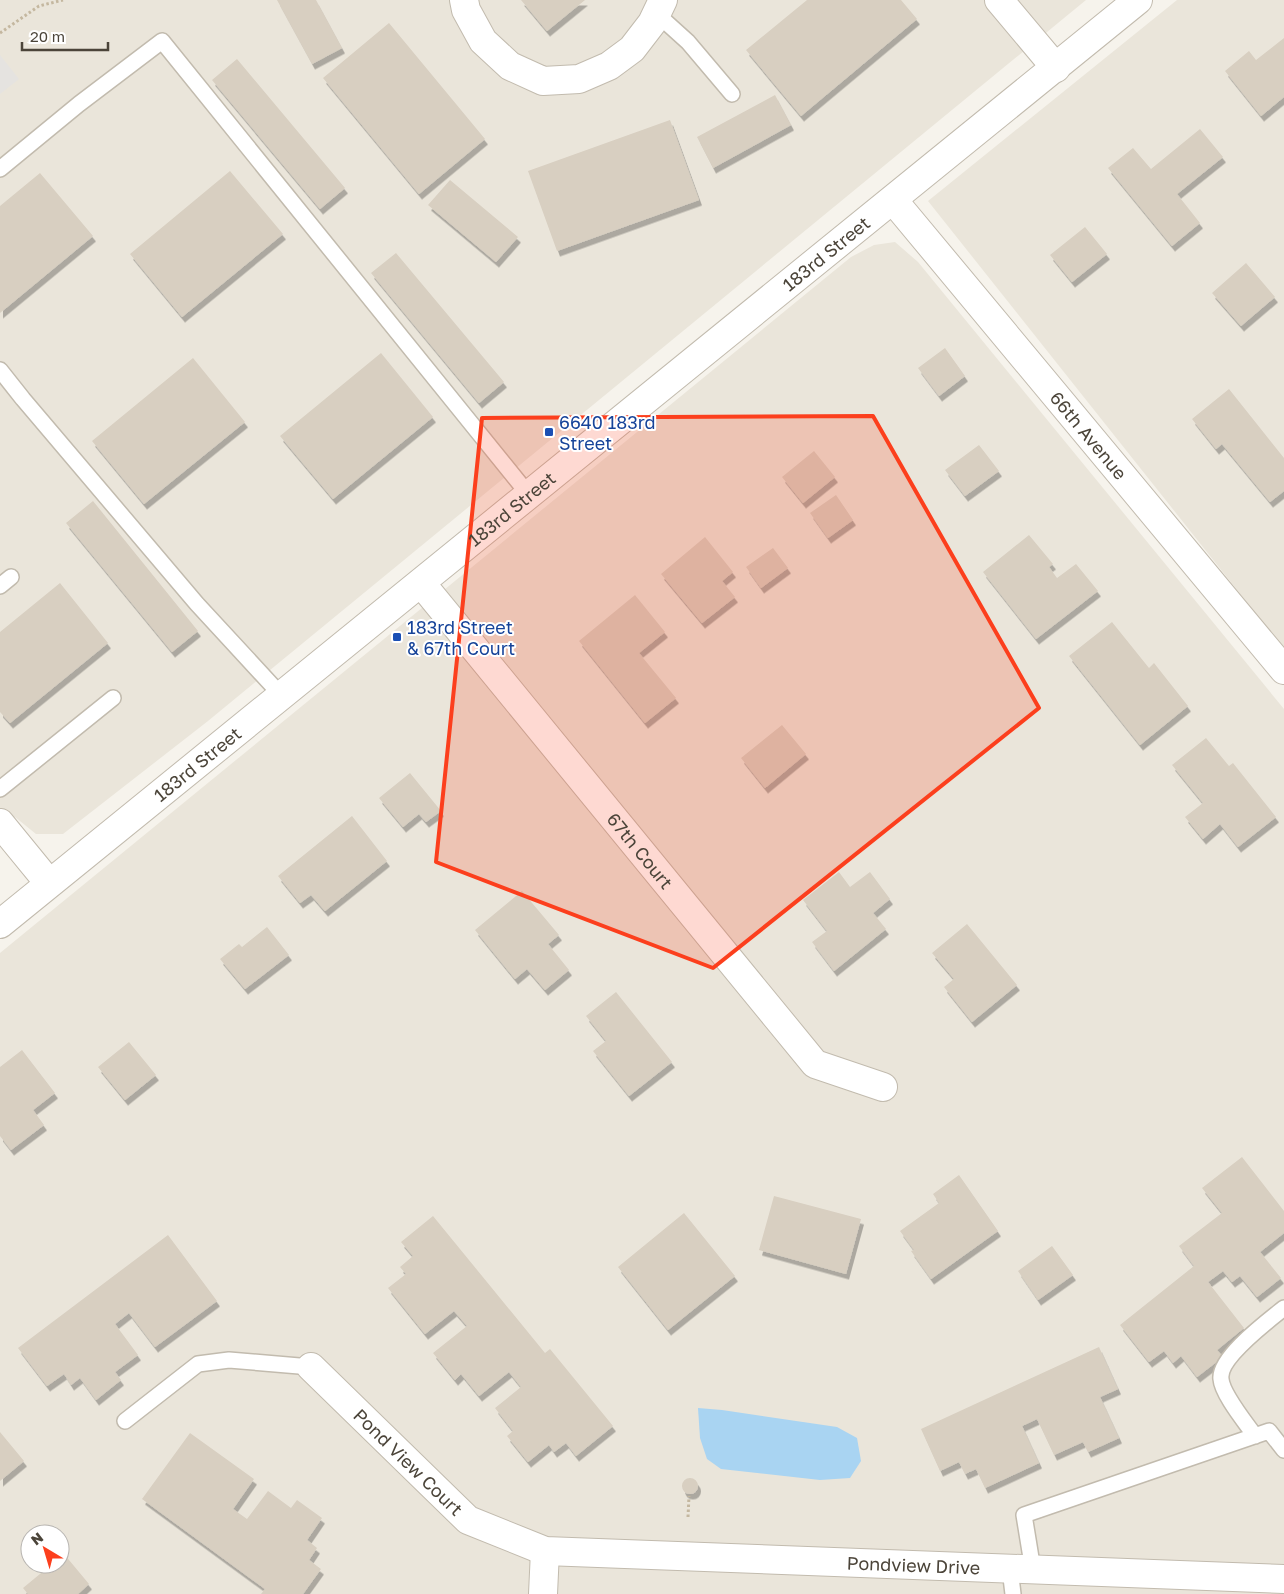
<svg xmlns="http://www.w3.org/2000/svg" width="1284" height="1594" viewBox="0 0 1284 1594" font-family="'Golos Text',sans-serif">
  <defs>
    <filter id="shadow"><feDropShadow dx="3" dy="5.5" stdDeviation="0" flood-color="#0004"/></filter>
  </defs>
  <rect width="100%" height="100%" fill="#f6f3ec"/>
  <path fill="#eae5da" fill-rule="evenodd" d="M0 0H1086L208 721 63 834H36L15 817 0 830Z
    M1177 0H1284V649L928 201Z
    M895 242 918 262 1284 709V1594H0V953L851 257 874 245ZM30 1534H60V1564H30Z"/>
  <path fill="#e5e3e0" d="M0 55 19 79 0 94Z"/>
  <path fill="#a9d4f2" d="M698 1408 722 1410 837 1427 857 1438 861 1461 850 1478 820 1480 721 1469 707 1459 700 1438Z"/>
  <path fill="#d8cfc1" filter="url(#shadow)" d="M277 0H316L342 48 312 64Z
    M521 0H585L547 31Z
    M807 0H901L917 19 801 116 746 50Z
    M389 23 485 139 419 194 323 78Z
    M1284 38V97L1261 116 1225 71 1249 51 1256 60Z
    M237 59 345 188 320 209 212 80Z
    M775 95 791 125 713 168 697 137Z
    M670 120 699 200 557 251 528 171Z
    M1200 129 1223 157 1177 194 1200 223 1172 246 1108 168 1133 148 1151 169Z
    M230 171 283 234 182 317 130 254Z
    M40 173 93 236 0 313V206Z
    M450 180 518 237 496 262 428 205Z
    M1085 227 1107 254 1072 282 1050 255Z
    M396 253 504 382 479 403 371 273Z
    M1246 263 1275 297 1241 326 1212 293Z
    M945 348 965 376 939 396 918 368Z
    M381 353 433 417 333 499 280 436Z
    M193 358 245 422 144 504 92 441Z
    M1229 389 1284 458V491L1270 502 1222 444 1216 449 1192 419Z
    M979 445 999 471 965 496 945 470Z
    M814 451 835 477 803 503 782 477Z
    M836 495 853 520 828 538 810 513Z
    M93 501 198 631 172 652 66 523Z
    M1029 535 1053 564 1049 567 1057 578 1076 564 1098 591 1036 639 983 572Z
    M705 537 733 572 722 581 735 597 702 623 661 574Z
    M773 548 788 568 761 588 746 567Z
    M60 583 108 643 10 723 0 712V632Z
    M635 595 665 632 639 653 676 698 645 723 579 641Z
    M1112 622 1149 668 1154 663 1188 706 1140 745 1069 656Z
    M782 725 806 754 765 788 741 758Z
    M1206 738 1229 766 1233 763 1276 817 1238 847 1220 824 1203 839 1185 817 1203 803 1172 765Z
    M410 773 441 811 426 822 419 814 403 827 379 798Z
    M352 816 387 861 325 911 311 895 300 903 278 876Z
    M839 872 850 887 870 872 890 899 873 913 886 929 834 971 812 942 827 931 803 900Z
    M522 891 559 935 548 944 569 970 545 990 527 969 515 979 475 930Z
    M967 924 1017 985 972 1022 944 987 954 979 932 953Z
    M267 927 289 955 245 989 220 959 239 944 242 947Z
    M616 992 672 1062 629 1096 593 1051 606 1041 586 1016Z
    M129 1042 156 1075 125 1100 98 1067Z
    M22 1050 55 1093 33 1110 44 1125 11 1150 0 1136V1067Z
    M1242 1157 1284 1211V1233L1260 1252 1281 1278 1257 1297 1240 1276 1232 1282 1223 1271 1208 1282 1244 1328 1217 1350 1223 1357 1197 1377 1181 1356 1173 1363 1164 1351 1149 1362 1120 1325 1194 1266 1179 1246 1222 1213 1202 1188Z
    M959 1175 998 1231 931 1279 911 1251 914 1250 900 1231 939 1203 933 1194Z
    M774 1196 861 1219 846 1274 759 1250Z
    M684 1213 735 1276 668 1330 618 1267Z
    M433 1216 545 1353 550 1349 613 1426 576 1456 566 1443 554 1452 549 1445 528 1462 507 1436 513 1431 495 1408 521 1387 509 1372 479 1396 461 1374 455 1380 433 1353 467 1326 454 1311 425 1334 388 1288 406 1274 400 1267 413 1256 401 1242Z
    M168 1235 217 1301 155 1347 129 1313 115 1324 138 1355 115 1372 121 1380 96 1400 80 1378 71 1385 64 1374 47 1386 18 1348Z
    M1052 1246 1073 1275 1038 1300 1018 1271Z
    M1099 1347 1118 1389 1100 1397 1119 1438 1088 1452 1083 1442 1054 1455 1037 1419 1022 1426 1039 1463 985 1488 976 1469 965 1474 959 1462 940 1471 921 1429Z
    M0 1432 24 1461 0 1481Z
    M190 1433 254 1479 233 1509 247 1519 268 1491 291 1508 297 1500 322 1518 307 1540 317 1548 309 1560 321 1569 303 1594H261L265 1589 142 1499Z
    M682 1486a8 8 0 1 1 16 0a8 8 0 1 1-16 0Z
    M64 1554 89 1584 78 1594H28L23 1588 52 1564H60V1558Z"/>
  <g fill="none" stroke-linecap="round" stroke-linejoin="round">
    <defs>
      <path id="service" d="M657 14 688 42 732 94
        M0 169 79 104 162 41 529 495
        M0 370 23 399 197 604 281 695
        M0 586 11 577
        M0 789 113 698
        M125 1421 198 1364 229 1360 311 1367
        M1255 1436C1246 1423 1222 1394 1221 1379 1218 1358 1268 1321 1284 1308
        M1010 1569 1013 1594
        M1033 1570 1024 1515 1269 1431 1284 1450"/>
      <g id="minor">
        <path d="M464 0 466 10 483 41 510 66 543 81 579 79 609 66 632 49 652 23 663 0"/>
        <path d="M999 0 1056 68"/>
        <path id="s1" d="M893 200 1284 670"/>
        <path id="s2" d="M421 583 815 1064 883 1087"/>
        <path d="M0 823 49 883"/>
        <path id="s3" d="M311 1367 468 1520 545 1551 1284 1579"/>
        <path d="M543 1594 545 1551"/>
      </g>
      <g id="tertiary">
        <path id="s4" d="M0 924 1138 0"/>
      </g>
    </defs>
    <use href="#service" stroke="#c2bbae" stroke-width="18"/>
    <use href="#minor" stroke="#c2bbae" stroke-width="30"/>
    <use href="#tertiary" stroke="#c2bbae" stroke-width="30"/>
    <path stroke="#c4b79f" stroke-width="3" stroke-dasharray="2.5 2.5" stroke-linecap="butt" d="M0 33 39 6 63 0
      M688 1517 689 1496"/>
    <use href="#service" stroke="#fff" stroke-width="15"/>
    <use href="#minor" stroke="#fff" stroke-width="28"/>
    <use href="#tertiary" stroke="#fff" stroke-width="28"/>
  </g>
  <path fill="#fc3f1d" fill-opacity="0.2" stroke="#fc3f1d" stroke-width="4" stroke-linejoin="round" d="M873 416 1039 708 713 968 436 862 482 418Z"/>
  <g fill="#1a4fb4" stroke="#fff" stroke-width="2">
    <rect x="544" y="427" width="10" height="10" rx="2.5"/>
    <rect x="392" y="632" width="10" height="10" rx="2.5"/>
  </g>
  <g text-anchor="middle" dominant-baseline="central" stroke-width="4" stroke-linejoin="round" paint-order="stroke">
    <g font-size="18" fill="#4b4439" stroke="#fff">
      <text stroke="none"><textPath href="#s4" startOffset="1064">183rd Street</textPath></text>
      <text stroke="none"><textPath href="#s1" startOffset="306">66th Avenue</textPath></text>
      <text stroke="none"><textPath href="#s4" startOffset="659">183rd Street</textPath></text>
      <text stroke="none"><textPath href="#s4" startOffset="254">183rd Street</textPath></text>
      <text stroke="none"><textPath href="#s2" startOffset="346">67th Court</textPath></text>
      <text stroke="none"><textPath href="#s3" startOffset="136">Pond View Court</textPath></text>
      <text stroke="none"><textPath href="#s3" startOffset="671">Pondview Drive</textPath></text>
    </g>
    <g font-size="18" fill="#164399" stroke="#fff" text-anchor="start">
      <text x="559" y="422">6640 183rd<tspan x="559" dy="21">Street</tspan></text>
      <text x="407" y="627">183rd Street<tspan x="407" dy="21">&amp; 67th Court</tspan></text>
    </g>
  </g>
  <g transform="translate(45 1549) rotate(322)"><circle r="24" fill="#ffffff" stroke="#b7b4b0"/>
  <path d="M0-4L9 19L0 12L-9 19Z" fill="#fc3f1d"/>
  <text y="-8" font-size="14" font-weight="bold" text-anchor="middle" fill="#4b4439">N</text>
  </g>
  <path d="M22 42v8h86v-8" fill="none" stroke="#4b4439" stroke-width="2.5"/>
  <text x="30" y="42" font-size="15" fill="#4b4439" stroke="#ffffff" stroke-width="4" paint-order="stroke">20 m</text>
</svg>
